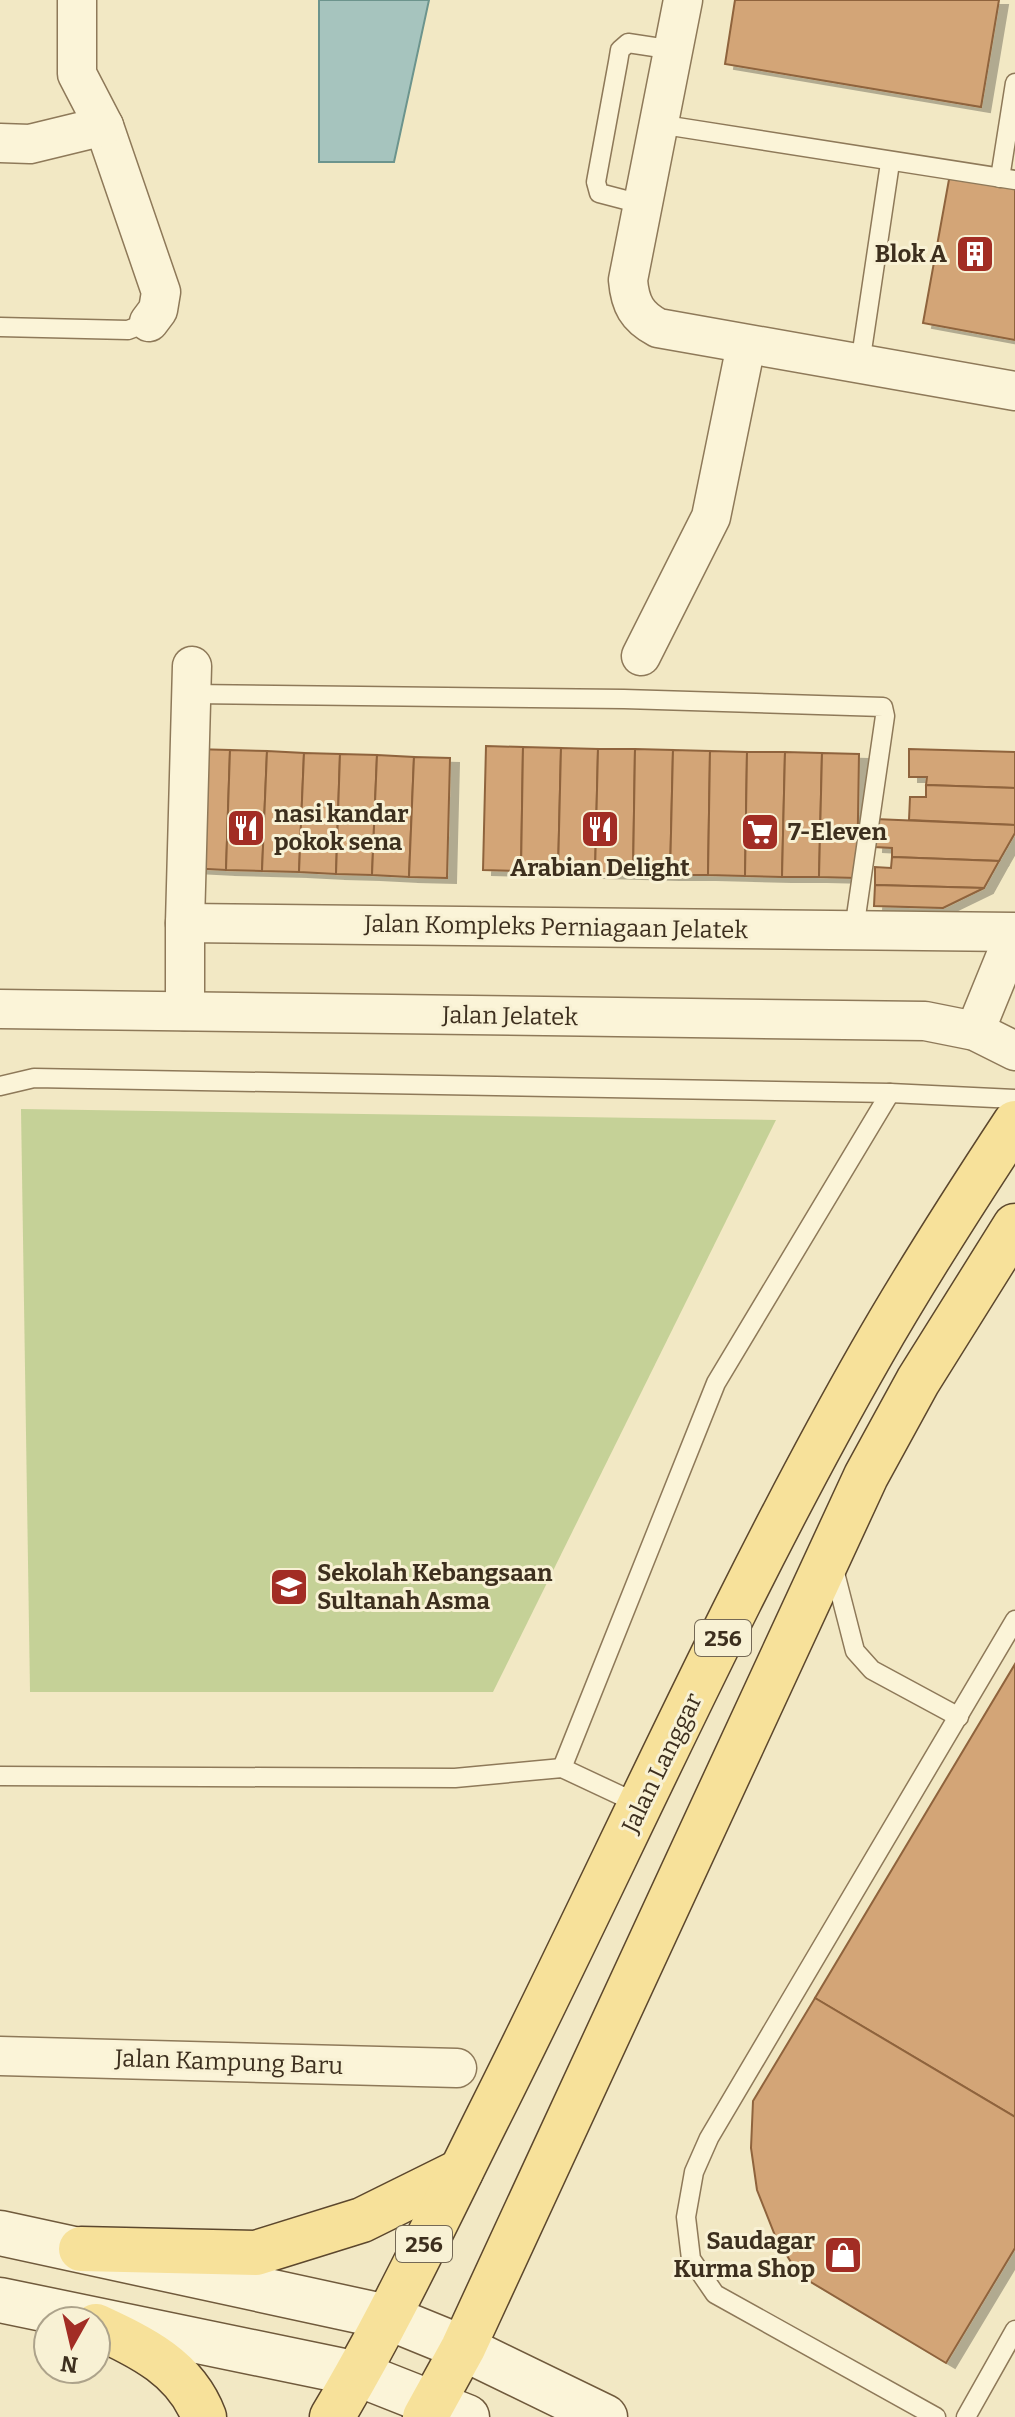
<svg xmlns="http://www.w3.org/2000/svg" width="1015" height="2417" viewBox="0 0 1015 2417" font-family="Bitter,serif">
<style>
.green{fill:#c5d197}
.water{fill:#a6c4be;stroke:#6c948d;stroke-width:2}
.building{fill:#d3a577;stroke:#8f643d;stroke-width:2;filter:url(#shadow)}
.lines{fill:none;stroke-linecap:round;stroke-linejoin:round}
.lane-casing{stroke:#8e7959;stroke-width:21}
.street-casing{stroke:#8e7959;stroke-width:41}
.secondary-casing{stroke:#705a3c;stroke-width:47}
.primary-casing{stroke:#5c472d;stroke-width:47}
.lane{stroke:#fbf4d8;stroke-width:18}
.street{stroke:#fbf4d8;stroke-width:38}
.secondary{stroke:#fbf4d8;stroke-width:44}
.primary{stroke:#f7e19a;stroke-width:44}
.labels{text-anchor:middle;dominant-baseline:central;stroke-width:6;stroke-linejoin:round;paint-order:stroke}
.shield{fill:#f8f1d4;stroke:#756955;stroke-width:2}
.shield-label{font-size:22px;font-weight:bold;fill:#3d2f1e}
.poi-label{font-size:24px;font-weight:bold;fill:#3d2f1e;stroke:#f8f1d4;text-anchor:start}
.street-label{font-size:24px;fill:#3d2f1e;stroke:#f8f1d4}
</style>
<defs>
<filter id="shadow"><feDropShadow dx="9" dy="5" stdDeviation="0" flood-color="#0004"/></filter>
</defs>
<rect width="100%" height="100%" fill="#f2e8c4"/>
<path class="green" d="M21,1109L776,1120L493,1692H30Z"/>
<path class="water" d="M319,0H429L394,162H319Z"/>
<g class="building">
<path d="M735,0H999L981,107L725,64Z"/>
<path d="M950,174L1015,185V340L923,323Z"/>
<path d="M486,746L523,747L521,871L483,870Z"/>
<path d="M523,747L561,748L558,872L521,871Z"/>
<path d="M561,748L598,749L595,873L558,872Z"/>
<path d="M193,749L230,750L226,870L189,868Z"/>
<path d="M598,749H635L633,874L595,873Z"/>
<path d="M635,749L673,750L670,875L633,874Z"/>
<path d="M909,749L1015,752V788L926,785L927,777H909Z"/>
<path d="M230,750L267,751L262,871L226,870Z"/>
<path d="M673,750L710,751L708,875H670Z"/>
<path d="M267,751L304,753L299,872L262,871Z"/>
<path d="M710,751L747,752L745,876L708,875Z"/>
<path d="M747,752H785L782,877L745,876Z"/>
<path d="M785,752L822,753L819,877H782Z"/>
<path d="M304,753L340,754L336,874L299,872Z"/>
<path d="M822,753L859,754L857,878L819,877Z"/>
<path d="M340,754L377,755L372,875L336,874Z"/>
<path d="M377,755L414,757L409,877L372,875Z"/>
<path d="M414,757L450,758L447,878L409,877Z"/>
<path d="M926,785L1015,788V825L909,820L910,797H926Z"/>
<path d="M875,819L1015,825V833L999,861L892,857V848L874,847Z"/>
<path d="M892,857L999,861L984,888L875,885V867L891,868Z"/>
<path d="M875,885L984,888L943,908L874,906Z"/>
<path d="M1015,1664V2117L815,1998Z"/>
<path d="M815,1998L1015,2117V2248L946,2363L799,2275L776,2238L757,2190L751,2148L753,2101Z"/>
</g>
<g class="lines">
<g class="lane-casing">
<g id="lane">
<path d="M658,124L1015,180"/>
<path d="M1000,178L1015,83"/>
<path d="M641,204L599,193L596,182L618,62L620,50L628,43L674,50"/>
<path d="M0,327L128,330L149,322"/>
<path d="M860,364L890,163"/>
<path d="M192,694L624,699L883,707L885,716L854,930"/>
<path d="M0,1086L34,1078L890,1093L1015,1099"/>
<path d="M833,1565L855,1651L872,1670L959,1717"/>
<path d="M562,1768L716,1383L890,1093"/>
<path d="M0,1776L455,1778L562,1768L641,1805"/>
<path d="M936,2417L715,2294L691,2259L686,2217L694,2172L709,2138L1015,1620"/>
<path d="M966,2417L1015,2330"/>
</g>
</g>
<g class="street-casing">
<g id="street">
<path d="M77,0V74L104,126L161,292L158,310L149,322"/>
<path d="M683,0L628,280C630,304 637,317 658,328L1015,391"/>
<path d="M0,143L30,144L104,126"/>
<path d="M641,656L711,517L746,345"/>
<path d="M185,923L192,666"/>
<path d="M0,1009L925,1021L975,1031L1015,1051"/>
<path d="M185,1011V923L1015,932"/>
<path d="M975,1031L1015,933"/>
<path d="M0,2056L457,2068"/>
</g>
</g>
<g class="secondary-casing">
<g id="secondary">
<path d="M0,2233L387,2317L463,2348L605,2417"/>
<path d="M0,2300L358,2374L467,2417"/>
</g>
</g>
<g class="primary-casing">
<g id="primary">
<path d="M81,2249L256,2253L362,2220L461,2171"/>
<path d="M96,2326C141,2347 185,2367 204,2417"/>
<path d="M332,2417C390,2320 438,2217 488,2117C616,1863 730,1601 871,1354C916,1275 965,1199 1015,1123"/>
<path d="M425,2417L463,2348L866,1476L918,1381L1015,1226"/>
</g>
</g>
<use href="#lane" class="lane"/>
<use href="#street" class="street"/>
<use href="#secondary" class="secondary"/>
<use href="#primary" class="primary"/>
</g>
<defs>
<g id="building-square" transform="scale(2)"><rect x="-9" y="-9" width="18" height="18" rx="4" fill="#a22d24" stroke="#f8f1d4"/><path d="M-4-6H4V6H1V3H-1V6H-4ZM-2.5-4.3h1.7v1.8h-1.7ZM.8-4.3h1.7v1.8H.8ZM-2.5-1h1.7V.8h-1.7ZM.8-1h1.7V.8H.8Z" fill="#fff"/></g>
<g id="restaurant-square" transform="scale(2)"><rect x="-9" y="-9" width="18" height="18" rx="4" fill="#a22d24" stroke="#f8f1d4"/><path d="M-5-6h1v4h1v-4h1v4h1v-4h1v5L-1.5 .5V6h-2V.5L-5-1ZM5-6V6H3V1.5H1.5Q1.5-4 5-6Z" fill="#fff"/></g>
<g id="supermarket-square" transform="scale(2)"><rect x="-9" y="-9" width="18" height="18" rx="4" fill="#a22d24" stroke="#f8f1d4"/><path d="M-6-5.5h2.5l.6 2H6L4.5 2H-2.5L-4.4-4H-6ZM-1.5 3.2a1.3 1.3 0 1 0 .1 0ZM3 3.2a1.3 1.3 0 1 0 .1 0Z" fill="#fff"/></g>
<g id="school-square" transform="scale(2)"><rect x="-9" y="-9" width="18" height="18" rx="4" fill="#a22d24" stroke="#f8f1d4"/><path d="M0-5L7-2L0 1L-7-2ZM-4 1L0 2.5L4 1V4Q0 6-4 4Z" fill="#fff"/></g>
<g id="shop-square" transform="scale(2)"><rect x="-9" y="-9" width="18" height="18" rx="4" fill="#a22d24" stroke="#f8f1d4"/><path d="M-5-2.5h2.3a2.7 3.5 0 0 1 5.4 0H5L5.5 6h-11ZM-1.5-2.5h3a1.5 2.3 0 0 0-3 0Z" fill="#fff"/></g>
</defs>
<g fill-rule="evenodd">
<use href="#building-square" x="975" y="254"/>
<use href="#restaurant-square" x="246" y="828"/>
<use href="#restaurant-square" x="600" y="829"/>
<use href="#supermarket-square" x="760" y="832"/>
<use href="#school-square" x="289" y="1587"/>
<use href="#shop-square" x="843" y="2255"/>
</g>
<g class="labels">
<g class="shield">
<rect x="695" y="1620" width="56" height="36" rx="6"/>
<rect x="396" y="2226" width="56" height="36" rx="6"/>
</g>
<g class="shield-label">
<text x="723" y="1638">256</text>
<text x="424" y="2244">256</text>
</g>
<g class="poi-label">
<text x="947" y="254" text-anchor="end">Blok A</text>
<text x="274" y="814">nasi kandar<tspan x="274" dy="28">pokok sena</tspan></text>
<text x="788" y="832">7-Eleven</text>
<text x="600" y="868" text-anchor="middle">Arabian Delight</text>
<text x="317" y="1573">Sekolah Kebangsaan<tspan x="317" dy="28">Sultanah Asma</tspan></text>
<text x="815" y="2241" text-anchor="end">Saudagar<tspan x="815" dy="28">Kurma Shop</tspan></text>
</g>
<g class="street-label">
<text transform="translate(556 927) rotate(1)">Jalan Kompleks Perniagaan Jelatek</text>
<text transform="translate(510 1016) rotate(1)">Jalan Jelatek</text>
<text transform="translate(662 1763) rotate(-64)">Jalan Langgar</text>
<text transform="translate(229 2062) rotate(2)">Jalan Kampung Baru</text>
</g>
</g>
<g transform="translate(72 2345) rotate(188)"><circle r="38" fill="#f8f1d4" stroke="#ada38b" stroke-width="2"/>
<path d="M0-6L14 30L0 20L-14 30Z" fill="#a22d24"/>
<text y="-12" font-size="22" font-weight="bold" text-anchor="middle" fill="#3d2f1e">N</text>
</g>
</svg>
